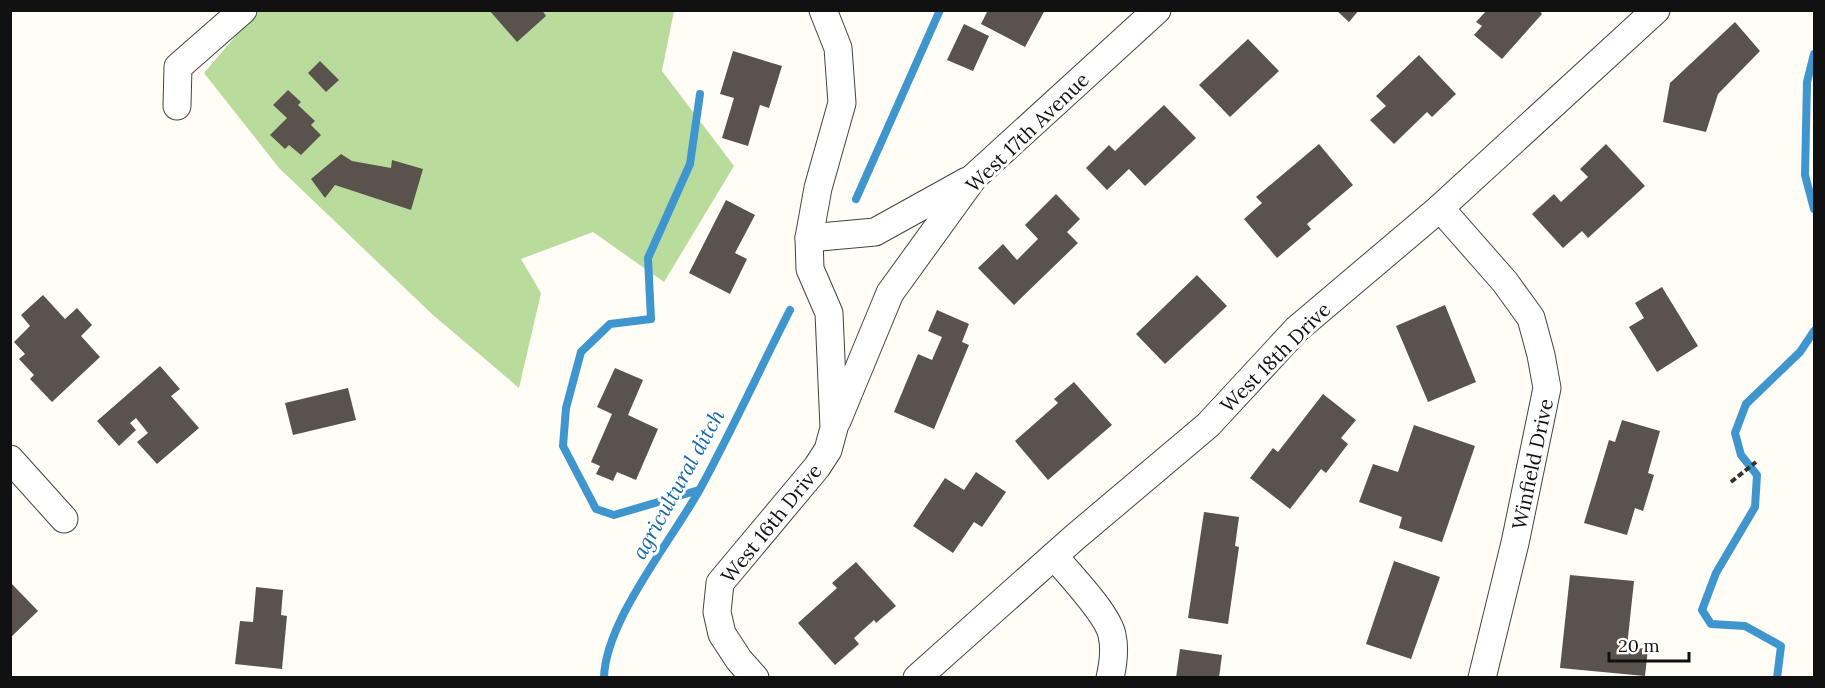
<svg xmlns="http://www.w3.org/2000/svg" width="1825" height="688" viewBox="0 0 1825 688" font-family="Lora,serif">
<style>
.forest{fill:#b9dc9c}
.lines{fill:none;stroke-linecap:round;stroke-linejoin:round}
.stream{stroke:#3f96cf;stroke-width:8}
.building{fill:#5a524d}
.street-casing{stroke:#444;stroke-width:29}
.path{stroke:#333;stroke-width:4;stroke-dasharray:6 3;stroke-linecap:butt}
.street{stroke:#fff;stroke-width:27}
.labels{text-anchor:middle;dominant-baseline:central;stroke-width:6;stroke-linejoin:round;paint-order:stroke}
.street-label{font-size:20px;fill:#111;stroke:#fff}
.water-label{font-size:21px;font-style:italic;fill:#1768a6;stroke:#fff}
</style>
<rect width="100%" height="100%" fill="#fffdf5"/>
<path class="forest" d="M257,11H674L662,71L734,166L664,282L593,232L521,259L541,293L519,388L433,315L279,168L204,73Z"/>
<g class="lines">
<g class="stream">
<path d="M1814,54L1807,82L1805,175L1814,209"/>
<path d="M856,199L940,10"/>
<path d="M699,490L614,515L596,509L563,446L566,408L581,352L610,324L651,319L648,258L690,164L700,94"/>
<path d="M604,678C605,621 672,540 700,489C732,430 760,369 790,310"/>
<path d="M1777,678L1781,646L1745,626L1711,624L1702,610L1716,573L1755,507L1757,475L1741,455L1735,433L1746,404L1800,352L1814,331"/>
</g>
</g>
<g class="building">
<path d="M489,10H542L546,16L517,42Z"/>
<path d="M988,10H1045L1025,47L981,24Z"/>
<path d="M1336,10H1359L1349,22Z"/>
<path d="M1487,10H1539L1542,14L1502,59L1474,35L1482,26L1476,22Z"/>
<path d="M1735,22L1760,51L1718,94L1706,132L1663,122L1670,83Z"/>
<path d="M964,24L989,36L973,71L947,60Z"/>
<path d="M1248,39L1279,71L1230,117L1199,85Z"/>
<path d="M733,51L782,66L769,108L760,105L748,146L722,138L734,98L720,94Z"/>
<path d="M1419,55L1456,94L1432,117L1427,112L1394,144L1370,120L1386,106L1376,96Z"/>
<path d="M320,61L339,80L326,92L308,73Z"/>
<path d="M288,90L301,102L298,105L315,121L311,125L321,135L301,155L289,145L285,149L270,135L287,118L273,105Z"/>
<path d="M1164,105L1196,138L1145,186L1129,169L1107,190L1086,168L1109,145L1115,151Z"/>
<path d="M1319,144L1353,185L1307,224L1311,229L1277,258L1244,219L1262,203L1256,197Z"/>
<path d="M1606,144L1645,186L1588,238L1582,231L1563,248L1532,214L1554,194L1561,202L1588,177L1580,169Z"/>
<path d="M341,154L352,161L391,168L392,160L423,169L411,210L335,185L325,198L311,179Z"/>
<path d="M1056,194L1080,219L1067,232L1078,243L1014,305L978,268L1003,244L1017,260L1038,239L1025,225Z"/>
<path d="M726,200L755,215L735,253L747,259L730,294L689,273Z"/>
<path d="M1197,275L1227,306L1165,364L1136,334Z"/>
<path d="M1662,287L1698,346L1657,372L1629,327L1644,318L1635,303Z"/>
<path d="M43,295L65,319L77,308L92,325L81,336L100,357L52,402L30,379L34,375L19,359L25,354L14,342L30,326L21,315Z"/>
<path d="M1445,305L1476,382L1428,402L1396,326Z"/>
<path d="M937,310L969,324L962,342L969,345L934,429L894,412L918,354L932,360L942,337L928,331Z"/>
<path d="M160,366L180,389L171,396L199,428L157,464L137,442L148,433L136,418L130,423L136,430L119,446L97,421Z"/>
<path d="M615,368L643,380L628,415L658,429L636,480L617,472L613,481L596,474L600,466L591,462L612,414L597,407Z"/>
<path d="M1074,382L1112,425L1048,480L1015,441L1058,403L1054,399Z"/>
<path d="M348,388L356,420L293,435L285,403Z"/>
<path d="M1323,394L1356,420L1341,438L1348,444L1326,473L1321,469L1290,509L1250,478L1273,448L1278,452Z"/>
<path d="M1622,420L1660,431L1648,473L1654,475L1643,511L1635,508L1627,535L1584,523L1609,440L1615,442Z"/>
<path d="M1414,425L1475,446L1442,542L1399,528L1402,517L1359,502L1373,464L1398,472Z"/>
<path d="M976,472L1006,492L982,527L974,522L953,553L913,526L945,478L964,490Z"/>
<path d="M1204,512L1239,517L1235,546L1239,547L1228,624L1188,618Z"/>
<path d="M1394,561L1440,577L1411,659L1366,644Z"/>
<path d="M856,562L896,606L876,623L874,620L854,638L859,644L835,665L798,623L837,588L832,583Z"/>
<path d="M1570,575L1634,581L1627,647L1648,649L1645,676L1560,668Z"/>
<path d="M10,582L38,611L10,638Z"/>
<path d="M256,587L283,590L281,615L287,616L282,669L235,664L240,621L253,622Z"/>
<path d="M1180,649L1222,655L1219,678H1176Z"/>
</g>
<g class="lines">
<g class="street-casing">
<g id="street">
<path d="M177,106L178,67L243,10"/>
<path d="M1440,208L1505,282L1531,318L1541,355L1547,388L1515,543L1482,678"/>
<path d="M809,238L875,232L967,181"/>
<path d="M837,421L890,293L974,177L1157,10"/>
<path d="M10,459L64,519"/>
<path d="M1054,556C1069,574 1108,614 1112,635C1115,648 1113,665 1110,678"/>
<path d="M755,678L739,660L722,634L717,612L720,583L817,467L828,450L834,428L829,313L810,269L809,238L818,188L842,103L838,48L823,10"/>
<path d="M917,678L1074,538L1208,425L1297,329L1440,208L1656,10"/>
</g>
</g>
<path class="path" d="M1731,482L1756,462"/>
<use href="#street" class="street"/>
</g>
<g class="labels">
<g class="street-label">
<text transform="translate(1027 132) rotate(-44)">West 17th Avenue</text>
<text transform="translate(1275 357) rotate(-45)">West 18th Drive</text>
<text transform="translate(1532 464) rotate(-78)">Winfield Drive</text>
<text transform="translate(771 523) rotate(-51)">West 16th Drive</text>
</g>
<g class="water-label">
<text transform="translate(678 484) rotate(-61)">agricultural ditch</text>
</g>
</g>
<rect width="1825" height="688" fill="none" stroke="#111111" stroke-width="24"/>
<path d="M1609 652v9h80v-9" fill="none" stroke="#111111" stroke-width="3"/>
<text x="1618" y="652" font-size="18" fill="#111111" stroke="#ffffff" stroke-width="4.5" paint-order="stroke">20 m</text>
</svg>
